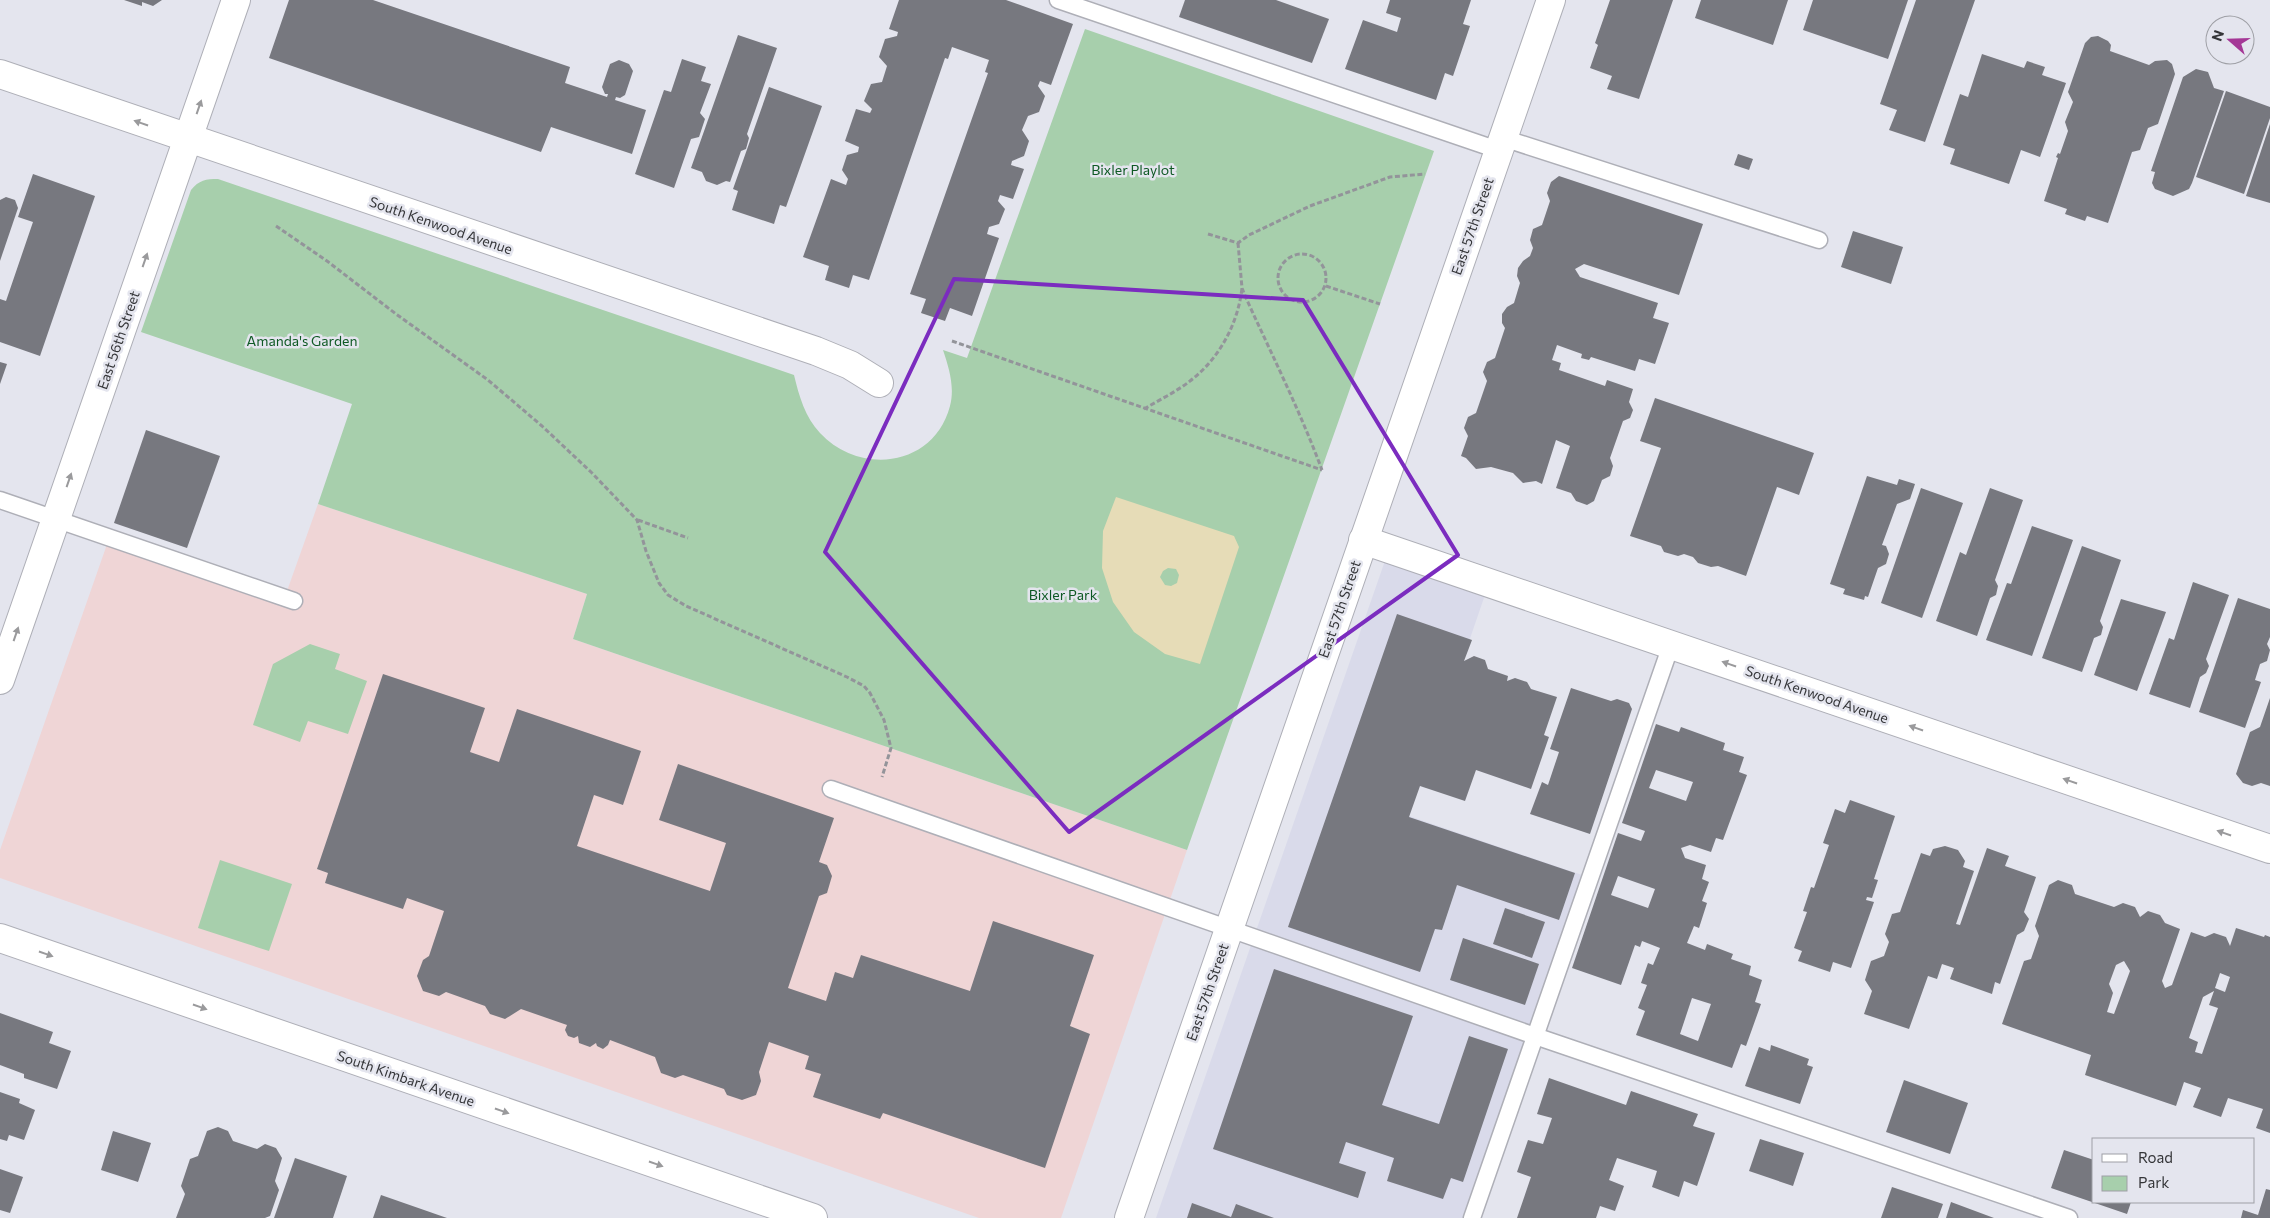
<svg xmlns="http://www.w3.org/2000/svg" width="2270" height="1218" viewBox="0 0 2270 1218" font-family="Commissioner,sans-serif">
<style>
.built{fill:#d9daea}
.education{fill:#efd5d6}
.green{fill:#a7cfac}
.sand{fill:#e6dcb7;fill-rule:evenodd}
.building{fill:#77787f;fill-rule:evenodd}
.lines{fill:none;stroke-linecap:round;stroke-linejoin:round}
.service-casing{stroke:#aeafb7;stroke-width:19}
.minor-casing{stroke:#aeafb7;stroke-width:30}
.tertiary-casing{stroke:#aeafb7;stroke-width:30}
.path{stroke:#93949a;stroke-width:3;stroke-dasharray:5 2.5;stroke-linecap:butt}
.service{stroke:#fff;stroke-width:16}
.minor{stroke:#fff;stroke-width:28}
.tertiary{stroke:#fff;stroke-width:28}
.oneway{fill:#9a9a9c}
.marked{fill:none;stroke:#7b2cbf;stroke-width:4;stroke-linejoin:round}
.labels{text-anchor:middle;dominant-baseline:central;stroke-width:5;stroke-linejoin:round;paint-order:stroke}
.park-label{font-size:14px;fill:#0e5924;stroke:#e4e5ee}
.street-label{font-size:14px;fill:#343538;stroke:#e4e5ee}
</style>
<rect width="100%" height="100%" fill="#e4e5ee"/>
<path class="built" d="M1387,555L1487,589L1409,816L1585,876L1464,1218H1156Z"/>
<path class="education" d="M318,504L587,594L573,639L1187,850L1061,1218H979L0,878V850L112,530L287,591Z"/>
<g class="green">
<path d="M1085,29L1434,151L1187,850L573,639L587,594L318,504L352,404L141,332L191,190C199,180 206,179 218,179L794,375C799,396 805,417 820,433C860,476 934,467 950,406C955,387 949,368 943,350L967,358Z"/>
<path d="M310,644L340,654L335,669L367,681L348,734L308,721L300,742L253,725L273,664Z"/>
<path d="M220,860L292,884L269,951L198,928Z"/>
</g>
<path class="sand" d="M1116,497L1234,536L1239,547L1200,664L1165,654L1134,632L1113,602L1102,568L1103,531ZM1168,568L1176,569L1179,575L1177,583L1171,586L1165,585L1160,577L1163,571Z"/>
<g class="building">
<path d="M124,0H162L153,6L142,2V6Z"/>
<path d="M289,0H373L570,67L565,83L607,97L608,94H605L602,87L610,64L619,60L629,64L633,71L625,95L620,98L616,97L615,100L646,110L632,154L551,127L541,152L269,58Z"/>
<path d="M899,0H1006L1073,24L1051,85L1040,81L1038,86L1045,96L1039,112L1028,116L1022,130L1029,141L1024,156L1012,161L1011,165L1024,169L1013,199L1000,195L998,201L1005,209L999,224L989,227L987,234L999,238L972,316L950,308L945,321L921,313L926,299L910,294L988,73L985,72L989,60L952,47L948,59L945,58L869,280L853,275L849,288L825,280L829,266L803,257L831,179L846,185L848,179L842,170L847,155L858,152L859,147L845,141L856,109L870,113L872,109L864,101L871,84L882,82L887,66L879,57L885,39L897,36L898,32L889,29Z"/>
<path d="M1185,0H1276L1329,19L1312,63L1179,17Z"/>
<path d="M1390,0H1471L1463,24L1470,26L1453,76L1445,73L1436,100L1345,69L1363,20L1397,32L1401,18L1386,13Z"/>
<path d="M1610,0H1673L1639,99L1607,89L1612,76L1590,68L1598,45L1595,43Z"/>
<path d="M1701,0H1788L1773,45L1695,18Z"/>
<path d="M1813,0H1908L1888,59L1803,30Z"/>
<path d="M1916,0H1975L1925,142L1889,130L1897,110L1880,104Z"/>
<path d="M738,35L777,48L747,134L749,138L746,149L741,151L730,182L726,181L717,185L706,181L702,172L691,168Z"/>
<path d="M2098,36L2108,41L2111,45L2110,51L2149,65L2155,61L2167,60L2172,64L2175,74L2158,124L2148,128L2140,150L2132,152L2108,223L2087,216L2085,221L2065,214L2067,209L2044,201L2058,158L2056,157L2058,153L2060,154L2068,131L2065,122L2073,102L2068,92L2085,43L2091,37Z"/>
<path d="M1982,54L2024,68L2027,61L2045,67L2042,75L2066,83L2040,157L2021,150L2009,184L1950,164L1955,149L1943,145L1960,94L1968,97Z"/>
<path d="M682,59L706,67L701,81L711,84L700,113L705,119L699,137L691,139L674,188L635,174L664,90L671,92Z"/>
<path d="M2196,69L2208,72L2214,88L2224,91L2192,183L2189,189L2173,196L2155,189L2152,183L2155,172L2151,171L2183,77Z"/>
<path d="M769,87L822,106L786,207L780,205L774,224L732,210L738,191L733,189Z"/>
<path d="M2226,91L2270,107V118L2244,194L2196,177Z"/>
<path d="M2270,124V203L2246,196Z"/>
<path d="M1738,154L1753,159L1749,170L1734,165Z"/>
<path d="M33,174L95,196L40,356L0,342V299L6,301L33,222L18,217Z"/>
<path d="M1559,176L1703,224L1679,295L1584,264L1575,269L1580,277L1658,303L1653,318L1669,323L1655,364L1639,359L1635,371L1591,357L1589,360L1581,358L1582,354L1557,345L1552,360L1561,363L1559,370L1605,386L1607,380L1633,389L1629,402L1633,410L1630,418L1623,421L1610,458L1613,466L1610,476L1602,480L1594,501L1587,505L1576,501L1571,493L1556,488L1570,446L1556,440L1542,484L1536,481L1523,483L1513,473L1491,467L1476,469L1466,458L1461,456L1468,436L1464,428L1468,417L1476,413L1487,381L1483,372L1487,362L1495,358L1505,328L1502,323V314L1507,307L1514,303L1520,283L1517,276L1518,268L1523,261L1530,256L1533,248L1530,240L1533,229L1542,225L1550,201L1547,193L1551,182Z"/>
<path d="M6,197L15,200L18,208L0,261V200Z"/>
<path d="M1853,231L1903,247L1891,284L1841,267Z"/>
<path d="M0,362L7,364L0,384Z"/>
<path d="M1655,398L1814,453L1799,495L1777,487L1746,576L1718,566L1711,567L1698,563L1693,557L1684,554L1678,556L1664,552L1661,546L1630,536L1661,448L1640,441Z"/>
<path d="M146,430L220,456L187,548L114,523Z"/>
<path d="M1867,476L1897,485L1899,479L1915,484L1910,499L1897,504L1882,545L1886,546L1889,554L1886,564L1878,568L1868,597L1865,596L1864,600L1843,594L1845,589L1830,584Z"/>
<path d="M1921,488L1963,503L1922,618L1881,603Z"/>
<path d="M1990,488L2023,500L1995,580L1998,586L1996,595L1990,598L1977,636L1936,621L1960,552L1966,555Z"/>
<path d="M2032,526L2073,540L2032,656L1986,640L2007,583L2011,584Z"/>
<path d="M2082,546L2121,560L2100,621L2103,627L2101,635L2094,638L2082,672L2042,658Z"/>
<path d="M2193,582L2229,595L2206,659L2209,666L2206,673L2200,677L2190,708L2149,694L2169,638L2174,640Z"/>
<path d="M2238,598L2270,609V637L2267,644L2270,650L2267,661L2260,664L2255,680L2261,682L2245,728L2199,712Z"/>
<path d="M2121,599L2166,612L2137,691L2094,675Z"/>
<path d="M1397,614L1472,640L1464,661L1474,656L1485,660L1488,669L1508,676L1507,681L1515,678L1527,682L1531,689L1557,697L1544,735L1549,737L1531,789L1476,770L1465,801L1420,786L1409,817L1575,873L1559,920L1457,885L1442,930L1435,929L1420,972L1288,927Z"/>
<path d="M383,674L485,708L470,752L499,762L517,709L641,751L623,805L594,795L577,846L710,891L726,843L659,820L678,764L834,818L819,862L827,865L832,876L827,893L819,896L788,988L826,1001L835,972L853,978L861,955L970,991L993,921L1094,955L1070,1026L1090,1034L1045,1168L883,1113L880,1119L813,1097L821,1074L805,1069L809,1056L769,1042L759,1072L761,1081L756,1095L742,1100L727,1095L724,1089L683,1075L675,1078L661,1073L655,1057L610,1040L608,1045L603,1049L597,1046L596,1043L590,1047L579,1043L578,1036L574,1038L568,1036L565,1030L567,1025L521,1009L505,1019L490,1014L485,1006L446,992L439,996L423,991L417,976L423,960L429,956L444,911L407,898L403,909L325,883L328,873L317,869Z"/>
<path d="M1571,688L1611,701L1617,699L1629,703L1632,709L1590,834L1530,814L1542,782L1548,785L1559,752L1550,749Z"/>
<path d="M2270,698V786L2261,783L2252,786L2243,783L2236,774L2250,732L2260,727Z"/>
<path d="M1656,724L1679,732L1681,727L1725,743L1723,750L1744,757L1739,772L1747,775L1723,840L1716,838L1711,852L1690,845L1681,848L1685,858L1706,865L1702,879L1709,882L1702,901L1707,903L1699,928L1694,926L1687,943L1705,950L1707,944L1733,954L1731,959L1751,966L1749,975L1762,980L1755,1002L1761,1004L1746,1046L1741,1044L1732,1068L1636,1035L1645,1011L1638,1008L1647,985L1641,983L1648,963L1653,965L1660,948L1642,941L1640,947L1635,945L1621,985L1572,968L1618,833L1641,841L1645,831L1622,823ZM1656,770L1693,782L1686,801L1649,788ZM1618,876L1655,889L1648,908L1611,895ZM1692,998L1711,1004L1698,1041L1680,1034Z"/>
<path d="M1850,800L1895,816L1874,879L1878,880L1872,898L1867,897L1866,900L1874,902L1851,968L1833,962L1830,972L1798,961L1802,951L1794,948L1807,912L1803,911L1811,887L1814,888L1829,845L1823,843L1835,809L1845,813Z"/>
<path d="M1945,846L1958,850L1965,861L1963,867L1974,871L1956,924L1960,925L1987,848L2009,856L2005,866L2036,877L2024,912L2029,919L2024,931L2017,935L2000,984L1995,982L1992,994L1950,979L1954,968L1942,964L1937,979L1928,976L1909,1029L1864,1014L1872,991L1865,980L1871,961L1884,956L1889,942L1885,934L1892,914L1900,912L1921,853L1930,856L1933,849Z"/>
<path d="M2058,880L2072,885L2075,894L2114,907L2123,903L2135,907L2140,917L2148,911L2160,915L2165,923L2180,929L2162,981L2165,988L2172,985L2191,932L2205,937L2214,933L2226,937L2230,946L2236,928L2264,937L2265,935L2270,937V1133L2256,1128L2263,1109L2228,1098L2221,1117L2193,1107L2201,1088L2184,1082L2176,1106L2085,1075L2091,1055L2002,1024L2024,961L2031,959L2039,936L2035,926L2049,885ZM2124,961L2130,971L2114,1014L2107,1012L2113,993L2109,984L2116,965ZM2220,973L2230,977L2225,992L2215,988ZM2214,991L2209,1005L2218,1008L2202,1054L2195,1052L2198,1042L2189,1038L2203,997Z"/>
<path d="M1505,908L1545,922L1532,958L1493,944Z"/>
<path d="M1463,938L1539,964L1525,1005L1450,980Z"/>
<path d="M1274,969L1413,1016L1382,1105L1439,1124L1469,1036L1508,1049L1463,1182L1451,1178L1443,1199L1387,1181L1394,1158L1346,1142L1339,1163L1366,1172L1358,1198L1213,1149Z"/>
<path d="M0,1013L53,1032L49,1043L71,1051L57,1089L24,1078V1074L0,1065Z"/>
<path d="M1771,1045L1809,1059L1807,1065L1813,1067L1800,1104L1745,1086L1759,1047L1770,1051Z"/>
<path d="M1549,1078L1626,1105L1631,1091L1698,1114L1693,1126L1715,1133L1697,1186L1684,1181L1679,1197L1652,1187L1657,1171L1617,1158L1609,1180L1624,1186L1615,1211L1600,1206L1596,1218H1517L1531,1177L1517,1172L1528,1140L1543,1144L1552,1118L1537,1114Z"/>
<path d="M1904,1080L1968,1103L1950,1154L1886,1132Z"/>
<path d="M0,1092L20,1099L19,1103L35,1110L24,1140L9,1135L7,1141L0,1139Z"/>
<path d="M218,1127L228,1131L233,1141L257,1149L265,1144L276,1148L282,1158L275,1181L279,1190L270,1216L265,1218H176L185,1194L181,1186L190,1159L198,1156L207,1131Z"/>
<path d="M113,1131L151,1143L138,1182L101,1170Z"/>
<path d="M1760,1139L1804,1153L1793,1186L1749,1171Z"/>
<path d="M2064,1150L2094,1160V1202H2131L2127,1214L2051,1188Z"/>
<path d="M295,1158L347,1176L333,1218H274Z"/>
<path d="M0,1169L23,1177L10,1213L0,1210Z"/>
<path d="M1892,1187L1943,1204L1938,1218H1881Z"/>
<path d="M2266,1189L2270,1190V1218H2241L2243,1210L2258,1215Z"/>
<path d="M381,1195L447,1218H373Z"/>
<path d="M1951,1202L1994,1218H1946Z"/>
<path d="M1192,1203L1231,1217L1236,1204L1274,1218H1187Z"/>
</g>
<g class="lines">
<g class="service-casing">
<g id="service">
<path d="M1058,0L1498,150"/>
<path d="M1503,138L1819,240"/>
<path d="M0,500L294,601"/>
<path d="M831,789L1535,1036L2069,1218"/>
<path d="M1472,1218L1671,645"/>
</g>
</g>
<g class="minor-casing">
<g id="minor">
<path d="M0,74L816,351L850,365L879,383"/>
<path d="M1363,540L2270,849"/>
<path d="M0,680L236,0"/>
<path d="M0,938L813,1218"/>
</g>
</g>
<g class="tertiary-casing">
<path id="tertiary" d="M1129,1218L1551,0"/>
</g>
<g class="path">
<path d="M276,226L327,261L396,314L488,380L542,426L592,473L637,520L646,551L659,583L668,595L686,606L847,677L864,686L870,693L884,720L891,748L882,777"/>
<path d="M1208,234L1238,243L1249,235L1310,206L1390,177L1425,174"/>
<path d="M1238,243L1242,288L1246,298C1272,355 1300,411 1322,470"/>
<circle cx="1302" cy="278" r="24"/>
<path d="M1326,286L1380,304"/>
<path d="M952,341L1322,470"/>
<path d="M1144,409C1159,400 1176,392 1190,381C1219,359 1238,324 1242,288"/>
<path d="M638,520L688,538"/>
</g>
<use href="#service" class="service"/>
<use href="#minor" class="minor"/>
<use href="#tertiary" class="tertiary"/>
</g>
<defs><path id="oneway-solid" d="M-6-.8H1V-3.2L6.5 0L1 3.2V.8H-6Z" transform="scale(1.25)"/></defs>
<g class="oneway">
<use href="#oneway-solid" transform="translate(199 107) rotate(-71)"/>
<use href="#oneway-solid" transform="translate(141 123) rotate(-161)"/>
<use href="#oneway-solid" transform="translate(145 260) rotate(-71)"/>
<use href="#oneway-solid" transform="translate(69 480) rotate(-71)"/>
<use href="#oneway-solid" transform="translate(16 634) rotate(-71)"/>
<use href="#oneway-solid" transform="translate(1729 664) rotate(-161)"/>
<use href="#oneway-solid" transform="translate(1916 728) rotate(-161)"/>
<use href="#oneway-solid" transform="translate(2070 781) rotate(-161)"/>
<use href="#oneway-solid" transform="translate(2224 833) rotate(-161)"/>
<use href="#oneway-solid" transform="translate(46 954) rotate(19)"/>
<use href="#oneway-solid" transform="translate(200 1007) rotate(19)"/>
<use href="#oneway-solid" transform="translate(502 1111) rotate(19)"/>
<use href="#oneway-solid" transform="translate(656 1164) rotate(19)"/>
</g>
<path class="marked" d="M954,279L1303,300L1458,555L1069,832L825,552Z"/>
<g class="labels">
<g class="park-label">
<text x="1133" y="169">Bixler Playlot</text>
<text x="302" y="340">Amanda's Garden</text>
<text x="1063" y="594">Bixler Park</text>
</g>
<g class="street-label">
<text transform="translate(441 225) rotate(19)">South Kenwood Avenue</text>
<text transform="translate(1472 226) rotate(-71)">East 57th Street</text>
<text transform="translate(118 340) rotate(-71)">East 56th Street</text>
<text transform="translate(1339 609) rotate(-71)">East 57th Street</text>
<text transform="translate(1817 694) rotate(19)">South Kenwood Avenue</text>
<text transform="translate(1207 992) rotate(-71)">East 57th Street</text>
<text transform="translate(406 1078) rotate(19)">South Kimbark Avenue</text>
</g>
</g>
<rect x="2092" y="1138" width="162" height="65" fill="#e4e5ee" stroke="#9e9fa5"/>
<rect x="2102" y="1154" width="25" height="8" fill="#ffffff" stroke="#9e9fa5"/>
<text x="2138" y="1163" font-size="15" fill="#343538">Road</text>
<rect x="2102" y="1176" width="25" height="15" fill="#a7cfac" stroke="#9e9fa5"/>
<text x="2138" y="1188" font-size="15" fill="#343538">Park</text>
<g transform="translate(2230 40) rotate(290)"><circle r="24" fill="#e4e5ee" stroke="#9e9fa5"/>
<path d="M0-4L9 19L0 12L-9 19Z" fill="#a43796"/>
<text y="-8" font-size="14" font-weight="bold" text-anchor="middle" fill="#343538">N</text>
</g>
</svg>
